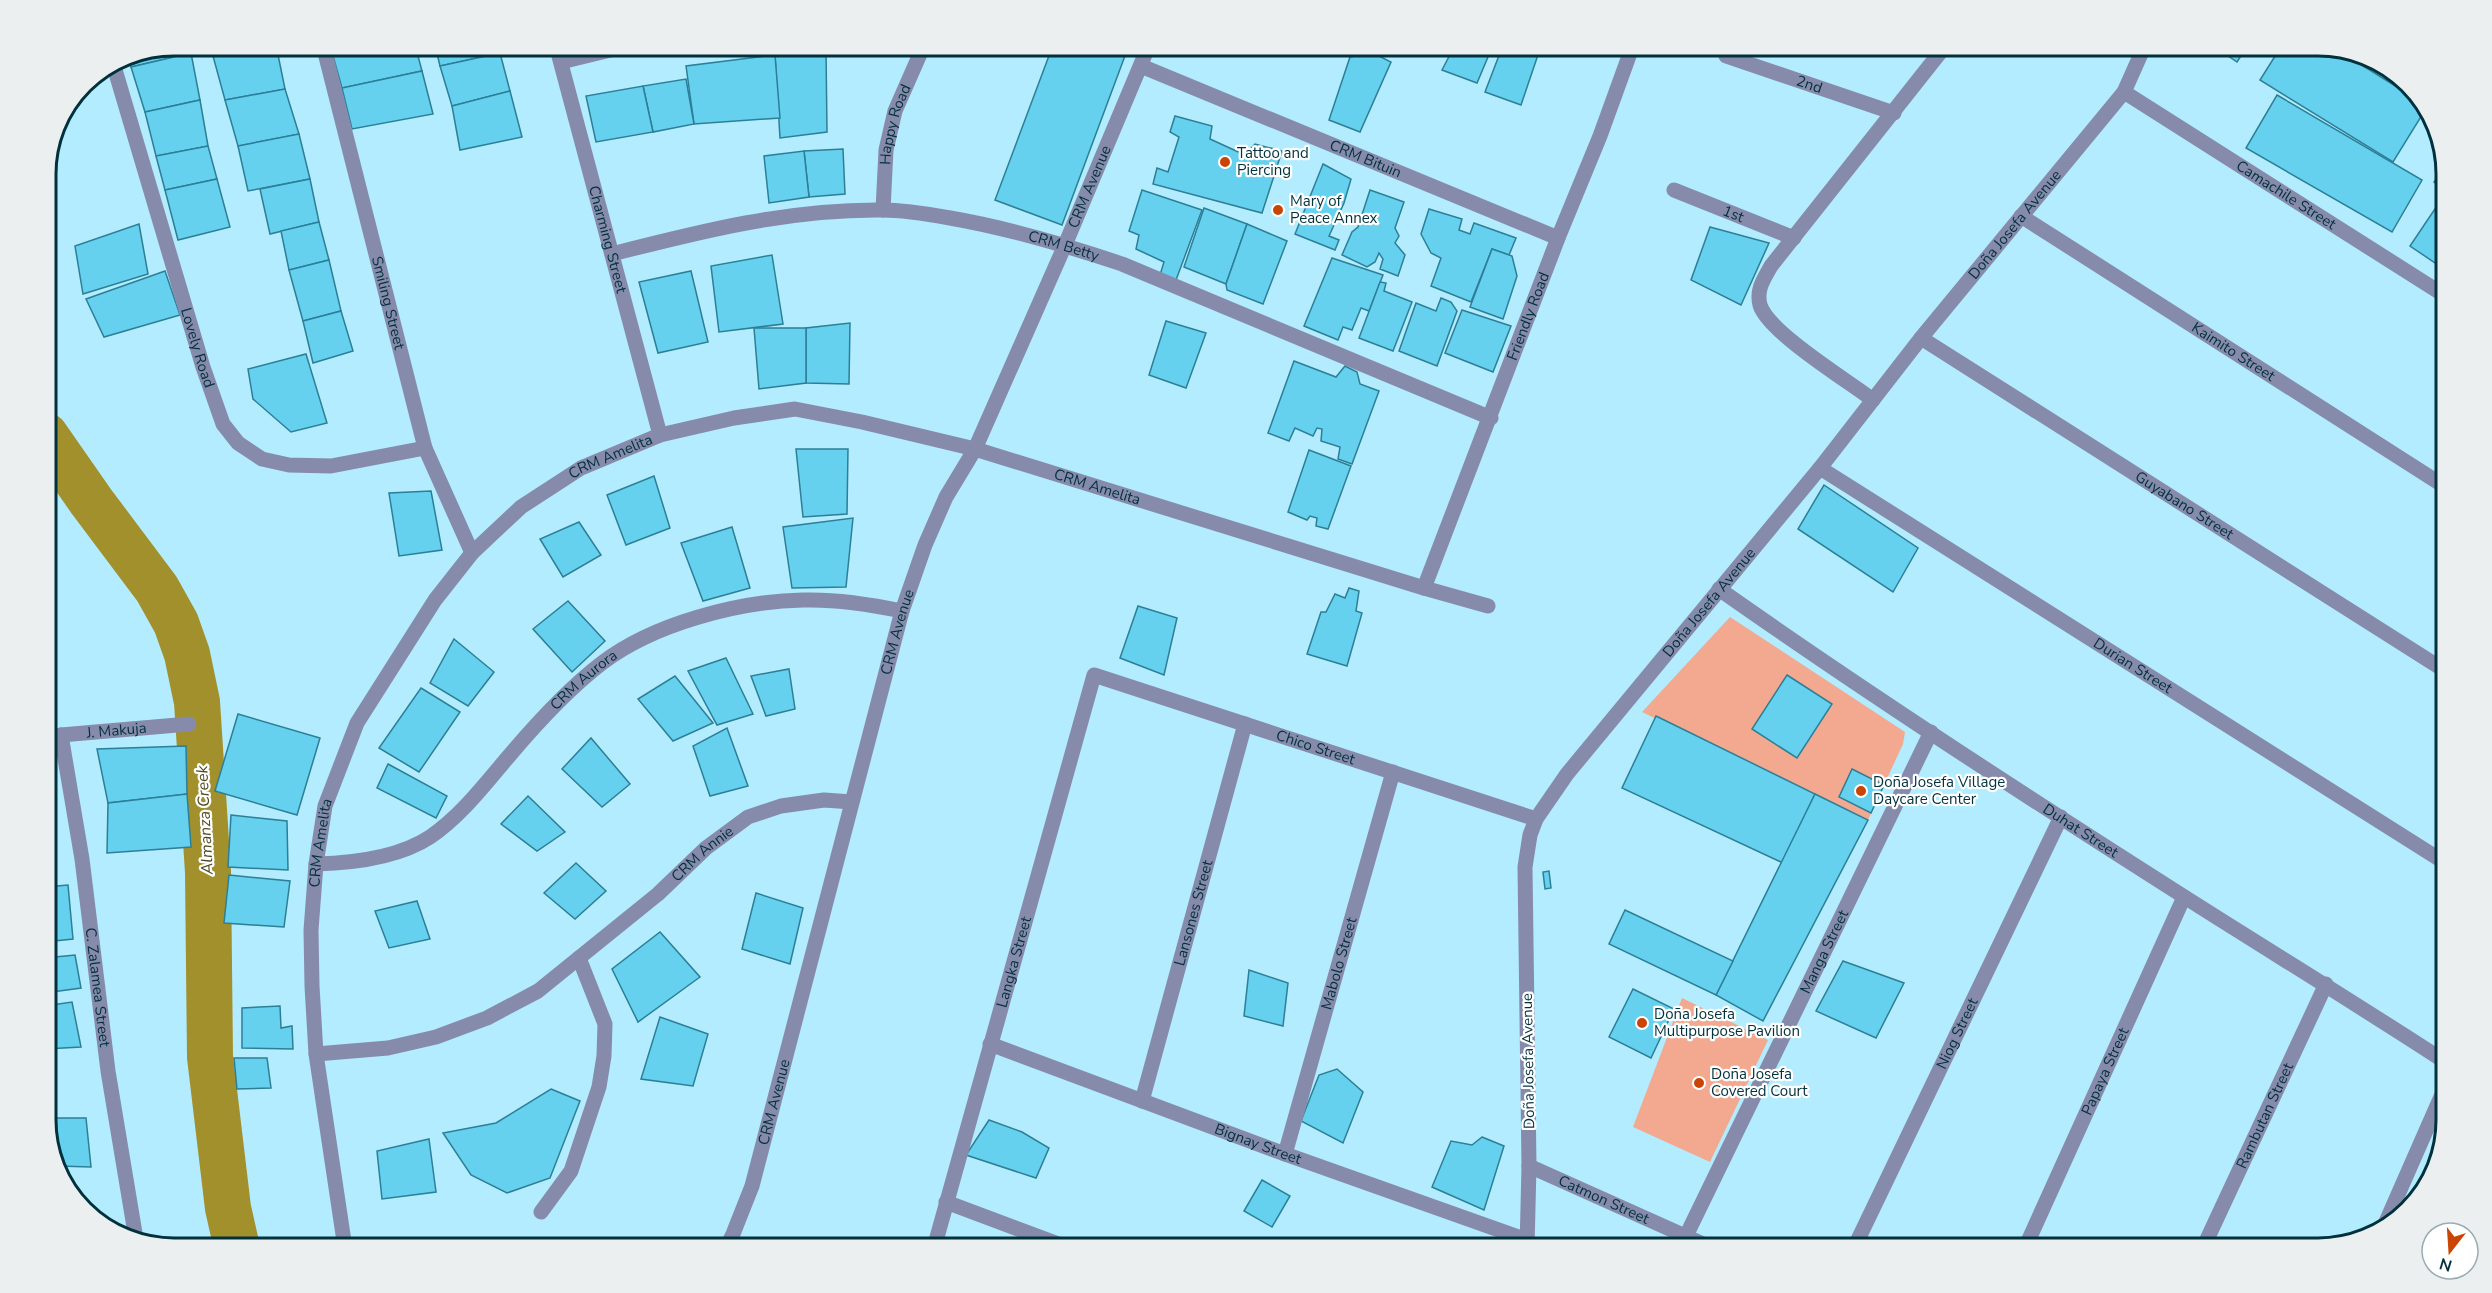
<svg xmlns="http://www.w3.org/2000/svg" width="2492" height="1293" viewBox="0 0 2492 1293" font-family="'Nunito Sans',sans-serif">
<style>
.green{fill:#f2a990}
.lines{fill:none;stroke-linecap:round;stroke-linejoin:round}
.river{stroke:#a1902b;stroke-width:46}
.building{fill:#66d0ef;stroke:#2c7f96;stroke-width:1.5}
.minor{stroke:#878bab;stroke-width:15}
.poi-dot{fill:#ca4403;stroke:#fff;stroke-width:2}
.labels{text-anchor:middle;dominant-baseline:central;stroke-width:4.5;stroke-linejoin:round;paint-order:stroke}
.street-label{font-size:15px;fill:#00313d;stroke:#fff}
.poi-label{font-size:15px;fill:#00313d;stroke:#fff;text-anchor:start}
.water-label{font-size:16px;font-style:italic;fill:#504921;stroke:#fff}
.rim{fill:none;stroke:#00313d;stroke-width:3}
</style>
<rect width="100%" height="100%" fill="#b2ecfe"/>
<g class="green">
<path d="M1730,617L1905,732L1903,744L1868,820L1642,712Z"/>
<path d="M1682,998L1768,1040L1710,1162L1633,1127Z"/>
</g>
<g class="lines">
<path class="river" d="M45,435L91,501L157,589L176,623L187,654L197,702L208,872L210,1057L228,1208L237,1248"/>
</g>
<g class="building">
<path d="M174,45H189L191,53L131,67L128,54Z"/>
<path d="M211,45H274L213,56Z"/>
<path d="M276,45L285,89L225,100L213,56Z"/>
<path d="M330,45H415L422,71L342,88Z"/>
<path d="M435,45H498L500,53L440,66Z"/>
<path d="M1053,45H1129L1062,225L995,200Z"/>
<path d="M1358,45H1394L1390,55Z"/>
<path d="M1455,45H1493L1477,83L1442,70Z"/>
<path d="M1503,45L1541,46L1521,105L1485,92Z"/>
<path d="M1717,45H1730L1726,56Z"/>
<path d="M2212,45H2248L2237,62Z"/>
<path d="M2282,45H2318L2336,49L2426,105L2427,107L2393,162L2260,80Z"/>
<path d="M826,49L827,132L780,138L775,55Z"/>
<path d="M191,53L200,100L145,112L131,67Z"/>
<path d="M500,53L510,91L452,106L440,66Z"/>
<path d="M1373,53L1391,62L1360,132L1329,120L1350,57Z"/>
<path d="M775,55L780,118L694,124L686,66Z"/>
<path d="M422,71L433,114L352,129L342,88Z"/>
<path d="M686,79L694,124L653,132L643,86Z"/>
<path d="M643,86L653,132L596,142L586,96Z"/>
<path d="M285,89L299,134L238,146L225,100Z"/>
<path d="M510,91L522,137L460,150L452,106Z"/>
<path d="M2277,95L2422,180L2392,232L2246,148Z"/>
<path d="M200,100L208,146L156,156L145,112Z"/>
<path d="M1175,116L1212,126L1210,139L1245,155L1255,144L1282,151L1262,213L1153,184L1157,168L1168,172L1179,137L1170,132Z"/>
<path d="M299,134L310,179L248,191L238,146Z"/>
<path d="M208,146L217,179L165,190L156,156Z"/>
<path d="M843,149L845,194L809,197L804,151Z"/>
<path d="M804,151L809,197L769,203L764,156Z"/>
<path d="M1323,164L1351,179L1344,203L1329,236L1339,240L1335,250L1295,234Z"/>
<path d="M2446,164L2447,166V191L2434,182Z"/>
<path d="M217,179L230,227L178,240L165,190Z"/>
<path d="M310,179L319,222L270,234L260,189Z"/>
<path d="M1142,190L1202,210L1176,280L1160,275L1164,262L1136,249L1139,235L1129,231Z"/>
<path d="M1370,190L1404,202L1395,228L1399,236L1395,243L1405,255L1398,276L1380,269L1383,259L1379,253L1375,262L1367,267L1342,255L1352,232L1358,227Z"/>
<path d="M2443,197L2447,199V271L2410,246Z"/>
<path d="M1204,208L1247,224L1226,284L1184,267Z"/>
<path d="M1429,209L1462,219L1459,230L1470,234L1474,223L1516,238L1509,255L1492,249L1471,302L1431,286L1441,258L1431,253L1421,234Z"/>
<path d="M319,222L329,260L289,270L281,231Z"/>
<path d="M139,224L148,274L83,294L75,246Z"/>
<path d="M1247,224L1287,241L1263,304L1227,290L1226,284Z"/>
<path d="M1710,227L1769,243L1741,305L1691,280Z"/>
<path d="M1492,249L1512,256L1517,276L1503,319L1470,307Z"/>
<path d="M772,255L783,324L719,332L711,266Z"/>
<path d="M1332,258L1383,275L1369,311L1361,308L1352,330L1343,327L1338,340L1304,326Z"/>
<path d="M329,260L341,311L303,321L289,270Z"/>
<path d="M165,271L180,315L104,337L86,299Z"/>
<path d="M691,271L708,342L658,353L639,282Z"/>
<path d="M1380,282L1386,283L1384,291L1412,302L1393,351L1359,338Z"/>
<path d="M1441,298L1451,302L1457,311L1437,366L1399,351L1416,303L1436,311Z"/>
<path d="M1462,310L1511,326L1493,372L1445,353Z"/>
<path d="M341,311L353,351L313,363L303,321Z"/>
<path d="M1166,321L1206,333L1186,388L1149,375Z"/>
<path d="M850,323L849,384L806,383V328Z"/>
<path d="M754,328H806V383L759,389Z"/>
<path d="M306,354L327,423L291,432L253,399L248,369Z"/>
<path d="M1294,361L1336,377L1345,366L1357,372L1360,384L1379,391L1352,464L1338,459L1340,447L1321,441L1322,429L1317,428L1313,436L1295,428L1289,441L1268,433Z"/>
<path d="M796,449H848L847,514L803,517Z"/>
<path d="M1309,450L1351,466L1328,529L1316,526L1317,518L1310,516L1307,520L1288,512Z"/>
<path d="M654,476L670,528L626,545L607,495Z"/>
<path d="M1824,485L1918,548L1893,592L1798,529Z"/>
<path d="M431,491L442,550L399,556L389,493Z"/>
<path d="M853,518L846,587L792,588L783,527Z"/>
<path d="M579,522L601,555L563,577L540,539Z"/>
<path d="M732,527L750,588L703,601L681,543Z"/>
<path d="M1349,588L1359,591L1356,611L1362,613L1347,666L1307,654L1321,612H1326L1335,594L1345,598Z"/>
<path d="M568,601L605,641L572,672L533,629Z"/>
<path d="M1138,606L1177,618L1164,675L1120,658Z"/>
<path d="M454,639L494,672L468,706L430,683Z"/>
<path d="M726,658L753,714L717,725L688,671Z"/>
<path d="M789,669L795,709L766,716L751,676Z"/>
<path d="M1787,675L1832,704L1797,758L1752,729Z"/>
<path d="M675,676L713,723L673,741L638,699Z"/>
<path d="M421,688L460,712L419,772L379,748Z"/>
<path d="M238,714L320,738L297,815L215,791Z"/>
<path d="M1656,716L1815,794L1783,863L1622,788Z"/>
<path d="M727,728L748,786L710,796L693,746Z"/>
<path d="M591,738L630,784L602,807L562,769Z"/>
<path d="M186,746L187,794L108,803L97,749Z"/>
<path d="M388,764L447,796L436,818L377,788Z"/>
<path d="M1852,769L1884,785L1871,813L1839,797Z"/>
<path d="M187,794L191,847L107,853L108,803Z"/>
<path d="M1815,794L1868,820L1763,1021L1716,995Z"/>
<path d="M528,796L565,832L537,851L501,824Z"/>
<path d="M231,815L287,821L288,870L228,867Z"/>
<path d="M576,863L606,891L575,919L544,893Z"/>
<path d="M1549,871L1551,888L1545,889L1543,872Z"/>
<path d="M229,875L290,881L284,927L224,923Z"/>
<path d="M68,885L73,939L45,942V887Z"/>
<path d="M756,893L803,908L790,964L742,949Z"/>
<path d="M417,901L430,939L389,948L375,911Z"/>
<path d="M1625,910L1733,961L1716,995L1609,944Z"/>
<path d="M660,932L700,977L638,1022L612,969Z"/>
<path d="M75,955L81,988L45,993V958Z"/>
<path d="M1843,961L1904,983L1876,1038L1816,1011Z"/>
<path d="M1249,970L1288,983L1283,1026L1244,1016Z"/>
<path d="M1633,989L1674,1009L1651,1058L1609,1037Z"/>
<path d="M72,1002L81,1047L45,1049V1006Z"/>
<path d="M280,1006L281,1028L292,1026L293,1049L242,1048V1008Z"/>
<path d="M660,1017L708,1034L693,1086L641,1079Z"/>
<path d="M234,1058H267L271,1088L237,1089Z"/>
<path d="M1337,1069L1363,1092L1343,1143L1301,1121L1319,1075Z"/>
<path d="M551,1089L580,1101L550,1178L507,1193L471,1175L443,1133L496,1123Z"/>
<path d="M45,1118H86L91,1167L58,1166L45,1128Z"/>
<path d="M989,1120L1022,1132L1049,1148L1036,1178L966,1155Z"/>
<path d="M1482,1137L1504,1146L1484,1210L1432,1187L1451,1141L1472,1145Z"/>
<path d="M429,1139L436,1192L382,1199L377,1151Z"/>
<path d="M1262,1180L1290,1196L1272,1227L1244,1211Z"/>
</g>
<g class="lines">
<g class="minor">
<path id="s1" d="M323,45L425,448L472,553"/>
<path id="s2" d="M556,45L660,435"/>
<path id="s3" d="M1726,56L1894,113"/>
<path d="M561,62L631,45"/>
<path id="s4" d="M113,63L203,367L223,424L238,443L262,459L289,465L331,466L425,448"/>
<path id="s5" d="M1141,66L1558,238"/>
<path id="s6" d="M2124,92L2447,297"/>
<path id="s7" d="M1674,190L1794,238"/>
<path id="s8" d="M883,210L886,150L895,111L924,45"/>
<path id="s9" d="M2021,216L2447,488"/>
<path id="s10" d="M612,254C702,231 789,209 882,210C905,210 928,214 950,218C1009,228 1065,245 1122,264L1491,418"/>
<path id="s11" d="M1921,338L2447,672"/>
<path d="M1873,400C1848,381 1768,332 1760,305C1756,289 1764,279 1771,266L1946,45"/>
<path id="s12" d="M1820,468L2447,864"/>
<path id="s13" d="M1424,588L1558,238L1600,136L1633,45"/>
<path id="s14" d="M1719,589C1871,696 2027,797 2183,896C2271,952 2360,1006 2447,1063"/>
<path id="s15" d="M61,735L82,859L108,1071L136,1239"/>
<path id="s16" d="M45,738L61,735L189,724"/>
<path id="s17" d="M316,864C353,863 398,858 430,837C461,816 485,784 509,756C536,724 568,689 602,663C653,624 739,601 803,600C836,599 869,604 902,611"/>
<path id="s18" d="M990,1044L1285,1154L1527,1240"/>
<path id="s19" d="M316,1054L388,1048L436,1037L487,1018L538,991L658,894L706,848L748,817L781,806L824,800L852,802"/>
<path id="s20" d="M1142,1101L1245,724"/>
<path id="s21" d="M1285,1154L1393,772"/>
<path id="s22" d="M1529,1166L1712,1248"/>
<path d="M946,1202L1069,1248"/>
<path d="M541,1212L571,1171L599,1087L604,1056L605,1024L579,958"/>
<path d="M2382,1231L2447,1083"/>
<path id="s23" d="M1686,1236L1931,732"/>
<path id="s24" d="M345,1248L316,1054L312,986L311,930L316,864L325,806L357,723L435,600L472,553L521,507L581,468L660,435L734,418L795,409L862,422L975,449L1424,588L1488,606"/>
<path id="s25" d="M726,1248L733,1234L752,1186L902,611L925,545L946,497L975,449L1065,245L1149,45"/>
<path id="s26" d="M934,1248L1094,675L1536,819"/>
<path id="s27" d="M1527,1248L1529,1166L1525,867L1530,835L1536,819L1567,774L1820,468L1921,338L2124,92L2145,45"/>
<path id="s28" d="M1854,1248L2061,817"/>
<path id="s29" d="M2025,1248L2184,897"/>
<path id="s30" d="M2203,1248L2326,984"/>
</g>
</g>
<g class="poi-dot">
<circle cx="1225" cy="162" r="6"/>
<circle cx="1278" cy="210" r="6"/>
<circle cx="1861" cy="791" r="6"/>
<circle cx="1642" cy="1023" r="6"/>
<circle cx="1699" cy="1083" r="6"/>
</g>
<g class="labels">
<g class="street-label">
<text stroke="none"><textPath href="#s3" startOffset="88">2nd</textPath></text>
<text stroke="none"><textPath href="#s8" startOffset="87">Happy Road</textPath></text>
<text stroke="none"><textPath href="#s5" startOffset="243">CRM Bituin</textPath></text>
<text stroke="none"><textPath href="#s25" startOffset="1126">CRM Avenue</textPath></text>
<text stroke="none"><textPath href="#s6" startOffset="192">Camachile Street</textPath></text>
<text stroke="none"><textPath href="#s7" startOffset="64">1st</textPath></text>
<text stroke="none"><textPath href="#s27" startOffset="1194">Doña Josefa Avenue</textPath></text>
<text stroke="none"><textPath href="#s2" startOffset="201">Charming Street</textPath></text>
<text stroke="none"><textPath href="#s10" startOffset="460">CRM Betty</textPath></text>
<text stroke="none"><textPath href="#s1" startOffset="266">Smiling Street</textPath></text>
<text stroke="none"><textPath href="#s13" startOffset="291">Friendly Road</textPath></text>
<text stroke="none"><textPath href="#s4" startOffset="297">Lovely Road</textPath></text>
<text stroke="none"><textPath href="#s9" startOffset="252">Kaimito Street</textPath></text>
<text stroke="none"><textPath href="#s24" startOffset="910">CRM Amelita</textPath></text>
<text stroke="none"><textPath href="#s24" startOffset="1414">CRM Amelita</textPath></text>
<text stroke="none"><textPath href="#s11" startOffset="312">Guyabano Street</textPath></text>
<text stroke="none"><textPath href="#s27" startOffset="708">Doña Josefa Avenue</textPath></text>
<text stroke="none"><textPath href="#s25" startOffset="640">CRM Avenue</textPath></text>
<text stroke="none"><textPath href="#s12" startOffset="370">Durian Street</textPath></text>
<text stroke="none"><textPath href="#s17" startOffset="339">CRM Aurora</textPath></text>
<text stroke="none"><textPath href="#s16" startOffset="72">J. Makuja</textPath></text>
<text stroke="none"><textPath href="#s26" startOffset="828">Chico Street</textPath></text>
<text stroke="none"><textPath href="#s14" startOffset="435">Duhat Street</textPath></text>
<text stroke="none"><textPath href="#s24" startOffset="408">CRM Amelita</textPath></text>
<text stroke="none"><textPath href="#s19" startOffset="448">CRM Annie</textPath></text>
<text stroke="none"><textPath href="#s20" startOffset="195">Lansones Street</textPath></text>
<text stroke="none"><textPath href="#s23" startOffset="316">Manga Street</textPath></text>
<text stroke="none"><textPath href="#s26" startOffset="297">Langka Street</textPath></text>
<text stroke="none"><textPath href="#s21" startOffset="198">Mabolo Street</textPath></text>
<text stroke="none"><textPath href="#s15" startOffset="255">C. Zalamea Street</textPath></text>
<text stroke="none"><textPath href="#s28" startOffset="238">Niog Street</textPath></text>
<text transform="translate(1528 1061) rotate(-91)">Doña Josefa Avenue</text>
<text stroke="none"><textPath href="#s29" startOffset="194">Papaya Street</textPath></text>
<text stroke="none"><textPath href="#s25" startOffset="154">CRM Avenue</textPath></text>
<text stroke="none"><textPath href="#s30" startOffset="146">Rambutan Street</textPath></text>
<text stroke="none"><textPath href="#s18" startOffset="286">Bignay Street</textPath></text>
<text stroke="none"><textPath href="#s22" startOffset="82">Catmon Street</textPath></text>
</g>
<g class="poi-label">
<text x="1237" y="153">Tattoo and<tspan x="1237" dy="17">Piercing</tspan></text>
<text x="1290" y="201">Mary of<tspan x="1290" dy="17">Peace Annex</tspan></text>
<text x="1873" y="782">Doña Josefa Village<tspan x="1873" dy="17">Daycare Center</tspan></text>
<text x="1654" y="1014">Doña Josefa<tspan x="1654" dy="17">Multipurpose Pavilion</tspan></text>
<text x="1711" y="1074">Doña Josefa<tspan x="1711" dy="17">Covered Court</tspan></text>
</g>
<g class="water-label">
<text transform="translate(205 820) rotate(-93)">Almanza Creek</text>
</g>
</g>
<path d="M0 0H2492V1293H0ZM174 56H2318A118 118 0 0 1 2436 174V1120A118 118 0 0 1 2318 1238H174A118 118 0 0 1 56 1120V174A118 118 0 0 1 174 56Z" fill="#ebefef" fill-rule="evenodd"/>
<path class="rim" d="M174 56H2318A118 118 0 0 1 2436 174V1120A118 118 0 0 1 2318 1238H174A118 118 0 0 1 56 1120V174A118 118 0 0 1 174 56Z"/>
<g transform="translate(2450 1251) rotate(197)"><circle r="28" fill="#ffffff" stroke="#99adb1" stroke-width="1.5"/>
<path d="M0-4.5L10 22L0 15L-10 22Z" fill="#ca4403"/>
<text y="-9" font-size="16" font-weight="bold" text-anchor="middle" fill="#00313d">N</text>
</g>
</svg>
